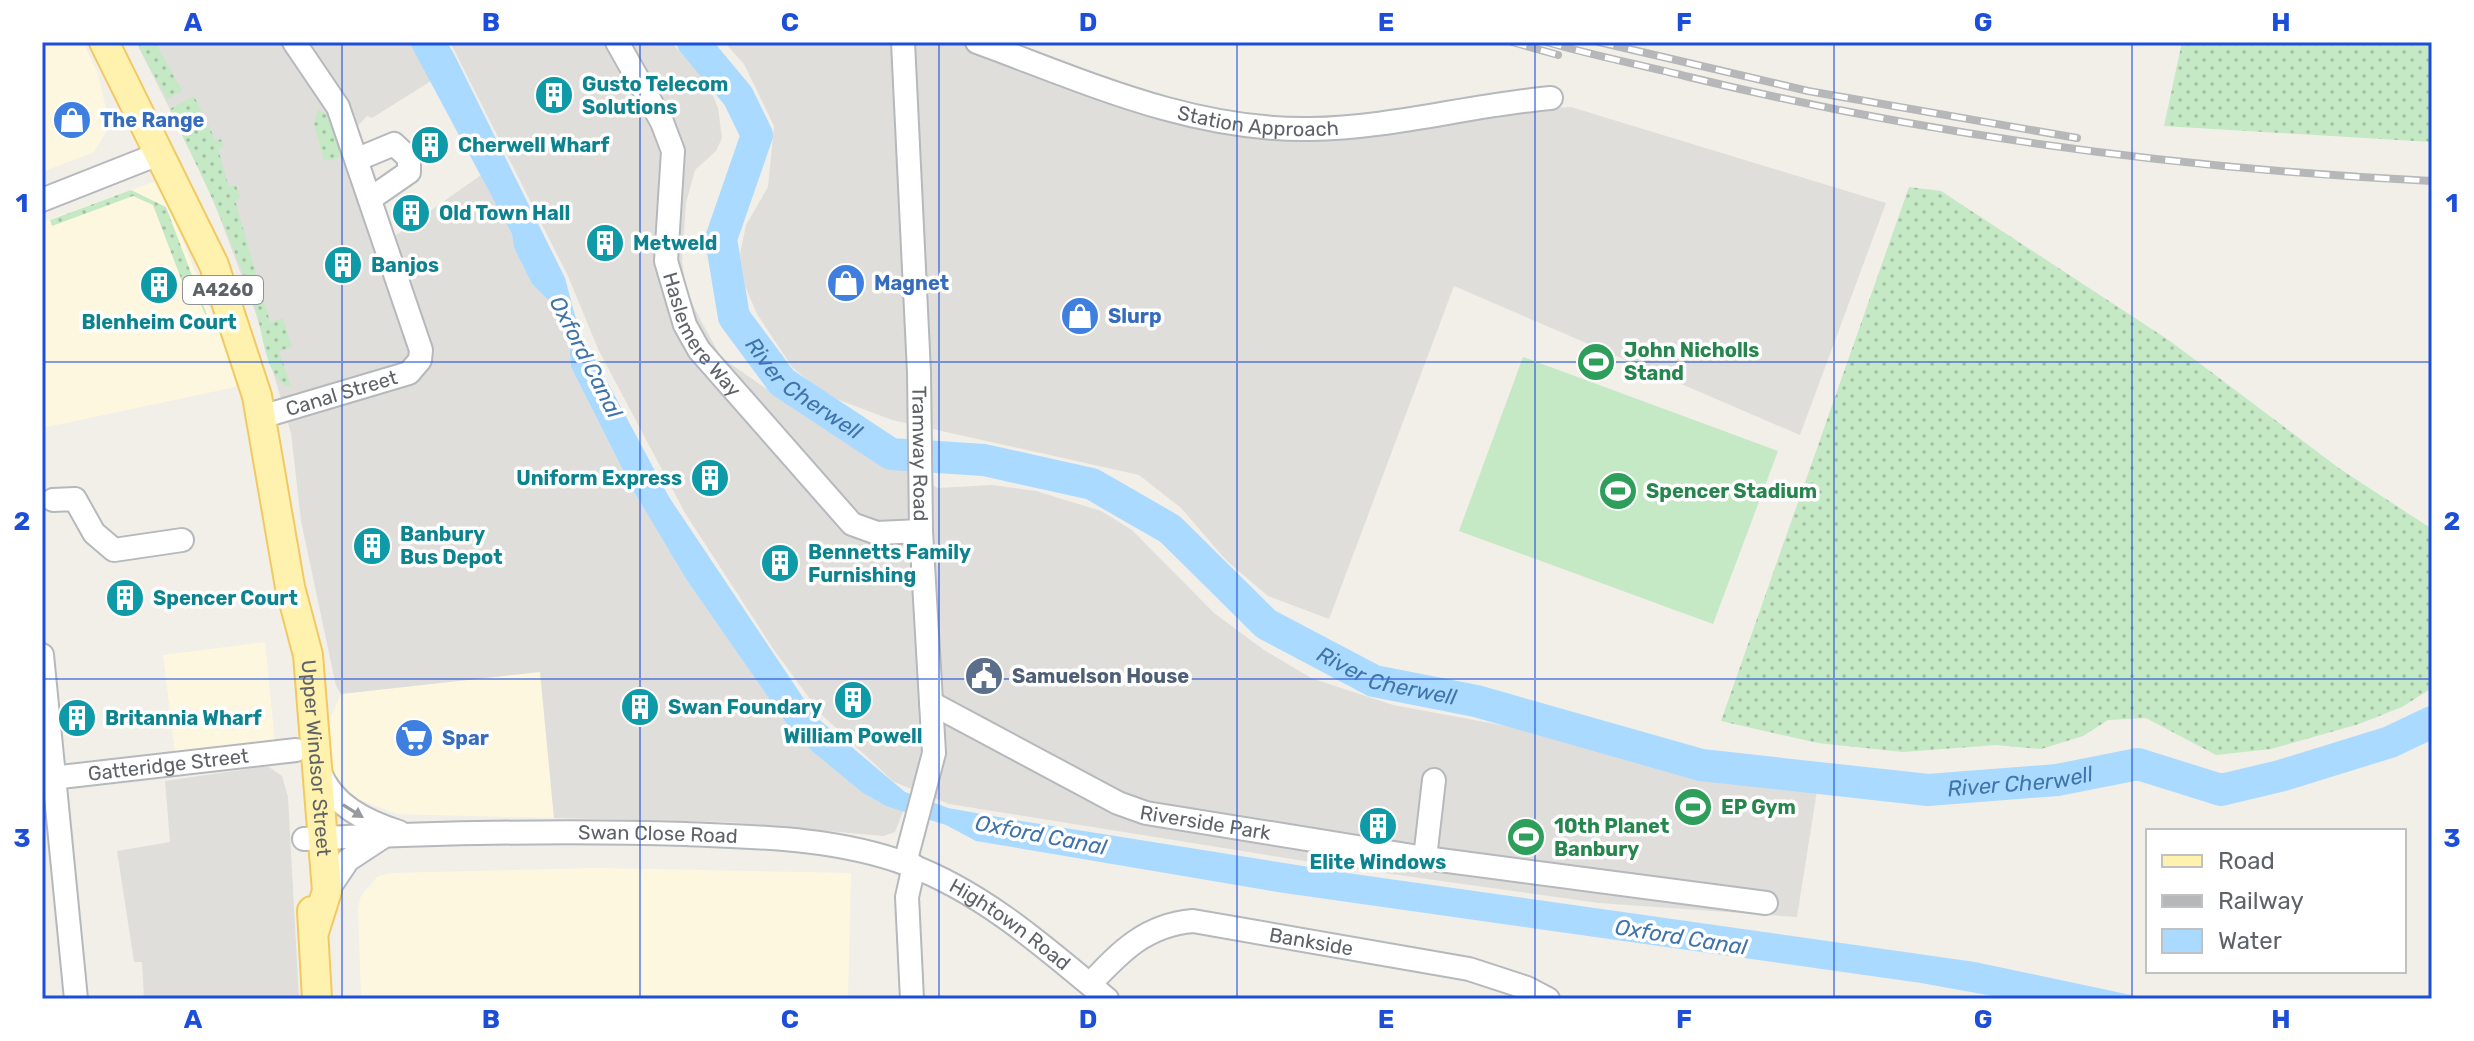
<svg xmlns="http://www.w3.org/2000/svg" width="2474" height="1041" viewBox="0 0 2474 1041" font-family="Rubik,sans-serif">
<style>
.commercial{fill:#fef7e0}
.industrial{fill:#e0deda}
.grass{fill:url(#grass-dots)}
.pitch{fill:#c5e8c5}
.water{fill:#aadaff}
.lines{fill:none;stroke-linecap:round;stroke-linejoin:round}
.river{stroke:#aadaff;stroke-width:32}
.minor-casing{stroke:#b5b8bc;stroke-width:26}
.major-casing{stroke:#f2c960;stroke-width:32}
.minor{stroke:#fff;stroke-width:22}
.major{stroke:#fff2af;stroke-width:28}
.rail-casing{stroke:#b6b7b8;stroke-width:8}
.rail{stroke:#fff;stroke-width:5;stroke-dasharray:15;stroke-linecap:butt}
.oneway{fill:#979a9d}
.grid{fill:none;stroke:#1d4ed8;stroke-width:2;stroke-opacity:0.55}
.labels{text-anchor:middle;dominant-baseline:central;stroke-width:7;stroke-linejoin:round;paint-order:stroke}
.shield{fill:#fff;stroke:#8f9295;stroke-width:2}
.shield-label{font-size:18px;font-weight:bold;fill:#5f6368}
.culture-label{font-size:20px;font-weight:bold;fill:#0d838f;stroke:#fff;text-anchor:start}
.street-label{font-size:20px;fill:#5f6368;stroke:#fff}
.shop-label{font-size:20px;font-weight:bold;fill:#366cbe;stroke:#fff;text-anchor:start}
.leisure-label{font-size:20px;font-weight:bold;fill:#27864d;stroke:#fff;text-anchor:start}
.service-label{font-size:20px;font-weight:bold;fill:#4e5e75;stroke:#fff;text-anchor:start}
.water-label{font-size:22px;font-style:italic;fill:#4174aa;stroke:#fff}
.neatline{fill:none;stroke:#1d4ed8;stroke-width:3}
.grid-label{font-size:26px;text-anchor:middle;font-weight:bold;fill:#1d4ed8}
</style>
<defs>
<pattern id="grass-dots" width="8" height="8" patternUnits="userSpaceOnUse" patternTransform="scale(2)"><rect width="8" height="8" fill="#c5e8c5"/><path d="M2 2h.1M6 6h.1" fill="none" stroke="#a3c0a4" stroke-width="1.8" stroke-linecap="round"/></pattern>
</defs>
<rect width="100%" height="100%" fill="#f1efe8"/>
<g class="commercial">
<path d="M42,42H83L97,71L110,125L94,152L42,172Z"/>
<path d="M159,180L240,386L42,428V222Z"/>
<path d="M265,642L275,743L175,752L163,655Z"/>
<path d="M540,672L554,818L397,814L345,794L331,777L327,726L341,694Z"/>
<path d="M596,868L851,873L848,999H361L358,908L361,896L378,876L392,873Z"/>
</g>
<g class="industrial">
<path d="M136,42H409L431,81L372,118L367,116L356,128L392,238L481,175L512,234L514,248L532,284L561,313L568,327L571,367L633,490L686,579L786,723L863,793L886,806L904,809L895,832L883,836L727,822L554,818L540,672L341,694L336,686L301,521L291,433L256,314L206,181Z"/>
<path d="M450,42H671L707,81L718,108L722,138L716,151L695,170L686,203L682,262L687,293L701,321L721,357L765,388L902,468L938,488L992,485L1036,491L1101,511L1132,530L1214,613L1264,650L1311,678L1393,705L1818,784L1797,917L1599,903L1348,868L949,804L894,782L821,714L774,650L685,513L598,349L568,276Z"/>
<path d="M724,42H957L1196,126L1571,107L1886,203L1800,435L1454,286L1329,619L1268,596L1227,561L1181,508L1139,475L892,420L826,395L792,367L757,314L745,286L740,254L746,225L768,187L774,126L744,64Z"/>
<path d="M261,767H269L282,776L288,797L299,999H144L142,962H134L117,851L170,842L165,781Z"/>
</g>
<g class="grass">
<path d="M136,42H155L182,91L167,99Z"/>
<path d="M2182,42H2432V142L2164,126Z"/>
<path d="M194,96L216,141L221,139L224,146L218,149L229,187L236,185L240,198L235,200L270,322L283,318L292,347L279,351L291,387C268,383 263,338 258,318C236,248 205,179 171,114L170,109Z"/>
<path d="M318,109L327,115L343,157L324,161L314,124Z"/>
<path d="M1909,187L1941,191L2170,341L2340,469L2432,529V688L2402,707L2359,724L2271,749L2216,755L2146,718L2108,720L2083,736L2041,749L1996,745L1903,752L1818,743L1721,721Z"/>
<path d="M131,190L166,207L215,336L196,294L188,297L153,205L133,196L52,226L50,220Z"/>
</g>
<path class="pitch" d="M1523,357L1778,451L1713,624L1459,531Z"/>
<path class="water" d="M409,42H447L454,54L565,278L578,327L669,497L816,717L905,792L948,808L1021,821L1347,873L1975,962L2150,999H2009L1921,983L1284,893L976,841L946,825L886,806L863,793L812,751L786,723L686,579L633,490L571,367L568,327L561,313L532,284L514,248L512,234Z"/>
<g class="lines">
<path class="river" id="s1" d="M693,42L738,96L757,135L721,239L734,317L782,382L891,454L984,460L1092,484L1170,529L1266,624L1374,681L1476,701L1701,765L1928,790L2057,780L2138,764L2221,790L2280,776L2390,742L2432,722"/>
<g class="minor-casing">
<g id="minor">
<path id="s2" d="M617,42L662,122L673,151L666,261L685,325L699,350L852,524L877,533L921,531"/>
<path id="s3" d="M903,42L919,372L921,531L934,753L905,863"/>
<path id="s4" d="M977,42C1086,82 1192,131 1310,129C1391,128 1470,105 1551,98"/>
<path d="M358,159L394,144L409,158V172L370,199"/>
<path d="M42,200L161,153"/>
<path id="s5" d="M261,417L409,373L420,360L421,350L338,107L294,42"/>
<path d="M53,500L75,499L94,533L114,550L182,540"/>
<path d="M42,655L76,999"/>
<path id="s6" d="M931,703L1118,803L1146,813L1425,858L1434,780"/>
<path d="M319,770C332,805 365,821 399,832"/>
<path id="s7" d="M43,779L296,750"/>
<path id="s8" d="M304,839C431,833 558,830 686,834C760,837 837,838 907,864C983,892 1046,948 1107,999"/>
<path d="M1425,858L1766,903"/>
<path d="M327,891L348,860L383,837"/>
<path id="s9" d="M1090,984C1121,951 1146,925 1193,921L1469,969L1527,988L1548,999"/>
<path d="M912,999L907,897L914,866"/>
</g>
</g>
<g class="major-casing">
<g id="major">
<path id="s10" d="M104,42L214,265L257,396L290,587L308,655L327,891L315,929"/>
<path d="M312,911L317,999"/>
</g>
</g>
<use href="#minor" class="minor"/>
<use href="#major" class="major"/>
<g class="rail-casing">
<g id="rail">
<path d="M1512,42L1558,55"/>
<path d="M1547,42C1594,56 1642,65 1689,77C1932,136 2182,169 2432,181"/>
<path d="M1599,42L1808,91L2077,138"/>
</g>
</g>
<use href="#rail" class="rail"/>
</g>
<defs><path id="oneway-solid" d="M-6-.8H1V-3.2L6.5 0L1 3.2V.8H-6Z" transform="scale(2)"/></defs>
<use class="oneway" href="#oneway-solid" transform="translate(353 811) rotate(32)"/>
<path class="grid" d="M342,42V999M640,42V999M939,42V999M1237,42V999M1535,42V999M1834,42V999M2132,42V999M42,362H2432M42,679H2432"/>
<defs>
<g id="building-disc" transform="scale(2)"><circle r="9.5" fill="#0f9aa8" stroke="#fff"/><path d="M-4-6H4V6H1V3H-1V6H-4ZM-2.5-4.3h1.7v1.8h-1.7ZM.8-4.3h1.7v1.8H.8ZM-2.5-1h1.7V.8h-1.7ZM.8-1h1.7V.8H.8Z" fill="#fff"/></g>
<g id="shop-disc" transform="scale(2)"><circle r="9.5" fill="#3f7fe0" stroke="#fff"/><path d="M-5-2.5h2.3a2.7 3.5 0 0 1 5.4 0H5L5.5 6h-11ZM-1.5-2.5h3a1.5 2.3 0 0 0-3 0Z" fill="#fff"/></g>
<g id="stadium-disc" transform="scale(2)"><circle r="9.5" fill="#2e9e5b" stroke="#fff"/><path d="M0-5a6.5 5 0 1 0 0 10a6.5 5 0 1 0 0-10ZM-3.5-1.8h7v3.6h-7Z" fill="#fff"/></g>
<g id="civic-disc" transform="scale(2)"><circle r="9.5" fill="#5c6f8a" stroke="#fff"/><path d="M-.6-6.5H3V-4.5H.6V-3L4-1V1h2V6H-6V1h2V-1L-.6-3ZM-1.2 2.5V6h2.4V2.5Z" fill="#fff"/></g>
<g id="supermarket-disc" transform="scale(2)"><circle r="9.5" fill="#3f7fe0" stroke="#fff"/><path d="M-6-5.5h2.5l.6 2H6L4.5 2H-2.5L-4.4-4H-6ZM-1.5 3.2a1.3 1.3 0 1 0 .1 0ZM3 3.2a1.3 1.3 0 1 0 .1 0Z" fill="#fff"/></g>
</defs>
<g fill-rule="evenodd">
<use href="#building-disc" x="554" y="95"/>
<use href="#shop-disc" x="72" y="120"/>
<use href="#building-disc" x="430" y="145"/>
<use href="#building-disc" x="411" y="213"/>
<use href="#building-disc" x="605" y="243"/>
<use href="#building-disc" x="343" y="265"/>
<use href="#shop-disc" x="846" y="283"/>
<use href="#building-disc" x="159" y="285"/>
<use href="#shop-disc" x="1080" y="316"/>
<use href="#stadium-disc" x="1596" y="362"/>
<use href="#building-disc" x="710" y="478"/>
<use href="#stadium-disc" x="1618" y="491"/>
<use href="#building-disc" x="372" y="546"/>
<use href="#building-disc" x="780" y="563"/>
<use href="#building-disc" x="125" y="598"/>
<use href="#civic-disc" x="984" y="676"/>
<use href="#building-disc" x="853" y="700"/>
<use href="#building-disc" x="640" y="707"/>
<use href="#building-disc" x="77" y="718"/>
<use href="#supermarket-disc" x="414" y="738"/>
<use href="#stadium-disc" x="1693" y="807"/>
<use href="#building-disc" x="1378" y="826"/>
<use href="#stadium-disc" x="1526" y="837"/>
</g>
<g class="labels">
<rect class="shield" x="183" y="276" width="80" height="28" rx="6"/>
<g class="shield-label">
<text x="223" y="290">A4260</text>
</g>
<g class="culture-label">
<text x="582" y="84">Gusto Telecom<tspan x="582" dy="23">Solutions</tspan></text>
<text x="458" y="145">Cherwell Wharf</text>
<text x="439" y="213">Old Town Hall</text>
<text x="633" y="243">Metweld</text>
<text x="371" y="265">Banjos</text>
<text x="159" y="322" text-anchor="middle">Blenheim Court</text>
<text x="682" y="478" text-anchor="end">Uniform Express</text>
<text x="400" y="534">Banbury<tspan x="400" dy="23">Bus Depot</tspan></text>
<text x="808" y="552">Bennetts Family<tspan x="808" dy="23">Furnishing</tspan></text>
<text x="153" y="598">Spencer Court</text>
<text x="668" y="707">Swan Foundary</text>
<text x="105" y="718">Britannia Wharf</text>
<text x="853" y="736" text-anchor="middle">William Powell</text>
<text x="1378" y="862" text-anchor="middle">Elite Windows</text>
</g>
<g class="street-label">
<text stroke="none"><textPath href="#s4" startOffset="294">Station Approach</textPath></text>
<text stroke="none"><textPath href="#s2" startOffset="316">Haslemere Way</textPath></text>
<text stroke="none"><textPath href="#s5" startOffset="84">Canal Street</textPath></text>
<text stroke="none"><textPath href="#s3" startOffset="412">Tramway Road</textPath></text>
<text stroke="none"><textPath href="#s10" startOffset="754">Upper Windsor Street</textPath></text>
<text stroke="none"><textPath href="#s7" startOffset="126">Gatteridge Street</textPath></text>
<text stroke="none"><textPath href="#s6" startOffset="302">Riverside Park</textPath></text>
<text stroke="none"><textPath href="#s8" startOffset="354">Swan Close Road</textPath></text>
<text stroke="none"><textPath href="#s8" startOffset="726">Hightown Road</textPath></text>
<text stroke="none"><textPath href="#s9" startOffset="244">Bankside</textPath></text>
</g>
<g class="shop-label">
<text x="100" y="120">The Range</text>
<text x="874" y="283">Magnet</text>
<text x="1108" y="316">Slurp</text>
<text x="442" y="738">Spar</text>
</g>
<g class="leisure-label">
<text x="1624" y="350">John Nicholls<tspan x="1624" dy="23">Stand</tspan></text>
<text x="1646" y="491">Spencer Stadium</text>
<text x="1721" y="807">EP Gym</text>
<text x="1554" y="826">10th Planet<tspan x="1554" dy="23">Banbury</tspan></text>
</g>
<g class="service-label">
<text x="1012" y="676">Samuelson House</text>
</g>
<g class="water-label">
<text transform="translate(586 357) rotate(63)">Oxford Canal</text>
<text stroke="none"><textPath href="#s1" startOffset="404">River Cherwell</textPath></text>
<text stroke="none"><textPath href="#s1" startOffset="1076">River Cherwell</textPath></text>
<text stroke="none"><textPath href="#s1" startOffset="1724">River Cherwell</textPath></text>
<text transform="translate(1041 835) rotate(11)">Oxford Canal</text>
<text transform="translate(1681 937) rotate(9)">Oxford Canal</text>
</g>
</g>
<rect width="2474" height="1041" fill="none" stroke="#ffffff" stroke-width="88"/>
<rect x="2146" y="829" width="260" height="144" fill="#ffffff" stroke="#bfc1c3" stroke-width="2"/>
<rect x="2162" y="855" width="40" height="12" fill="#fff2af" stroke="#bfc1c3" stroke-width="2"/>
<text x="2218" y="869" font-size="24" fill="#5f6368">Road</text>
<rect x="2162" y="895" width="40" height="12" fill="#b6b7b8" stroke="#bfc1c3" stroke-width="2"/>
<text x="2218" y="909" font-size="24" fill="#5f6368">Railway</text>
<rect x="2162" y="929" width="40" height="24" fill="#aadaff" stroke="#bfc1c3" stroke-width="2"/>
<text x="2218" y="949" font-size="24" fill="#5f6368">Water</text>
<rect x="44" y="44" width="2386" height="953" class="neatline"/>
<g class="grid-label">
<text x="193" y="31">A</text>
<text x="491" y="31">B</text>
<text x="790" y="31">C</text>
<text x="1088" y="31">D</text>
<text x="1386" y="31">E</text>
<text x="1684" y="31">F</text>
<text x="1983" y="31">G</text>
<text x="2281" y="31">H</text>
<text x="22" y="212">1</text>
<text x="2452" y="212">1</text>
<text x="22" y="530">2</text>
<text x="2452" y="530">2</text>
<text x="22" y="847">3</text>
<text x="2452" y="847">3</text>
<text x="193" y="1028">A</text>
<text x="491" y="1028">B</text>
<text x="790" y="1028">C</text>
<text x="1088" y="1028">D</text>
<text x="1386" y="1028">E</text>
<text x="1684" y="1028">F</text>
<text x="1983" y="1028">G</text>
<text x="2281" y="1028">H</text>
</g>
</svg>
